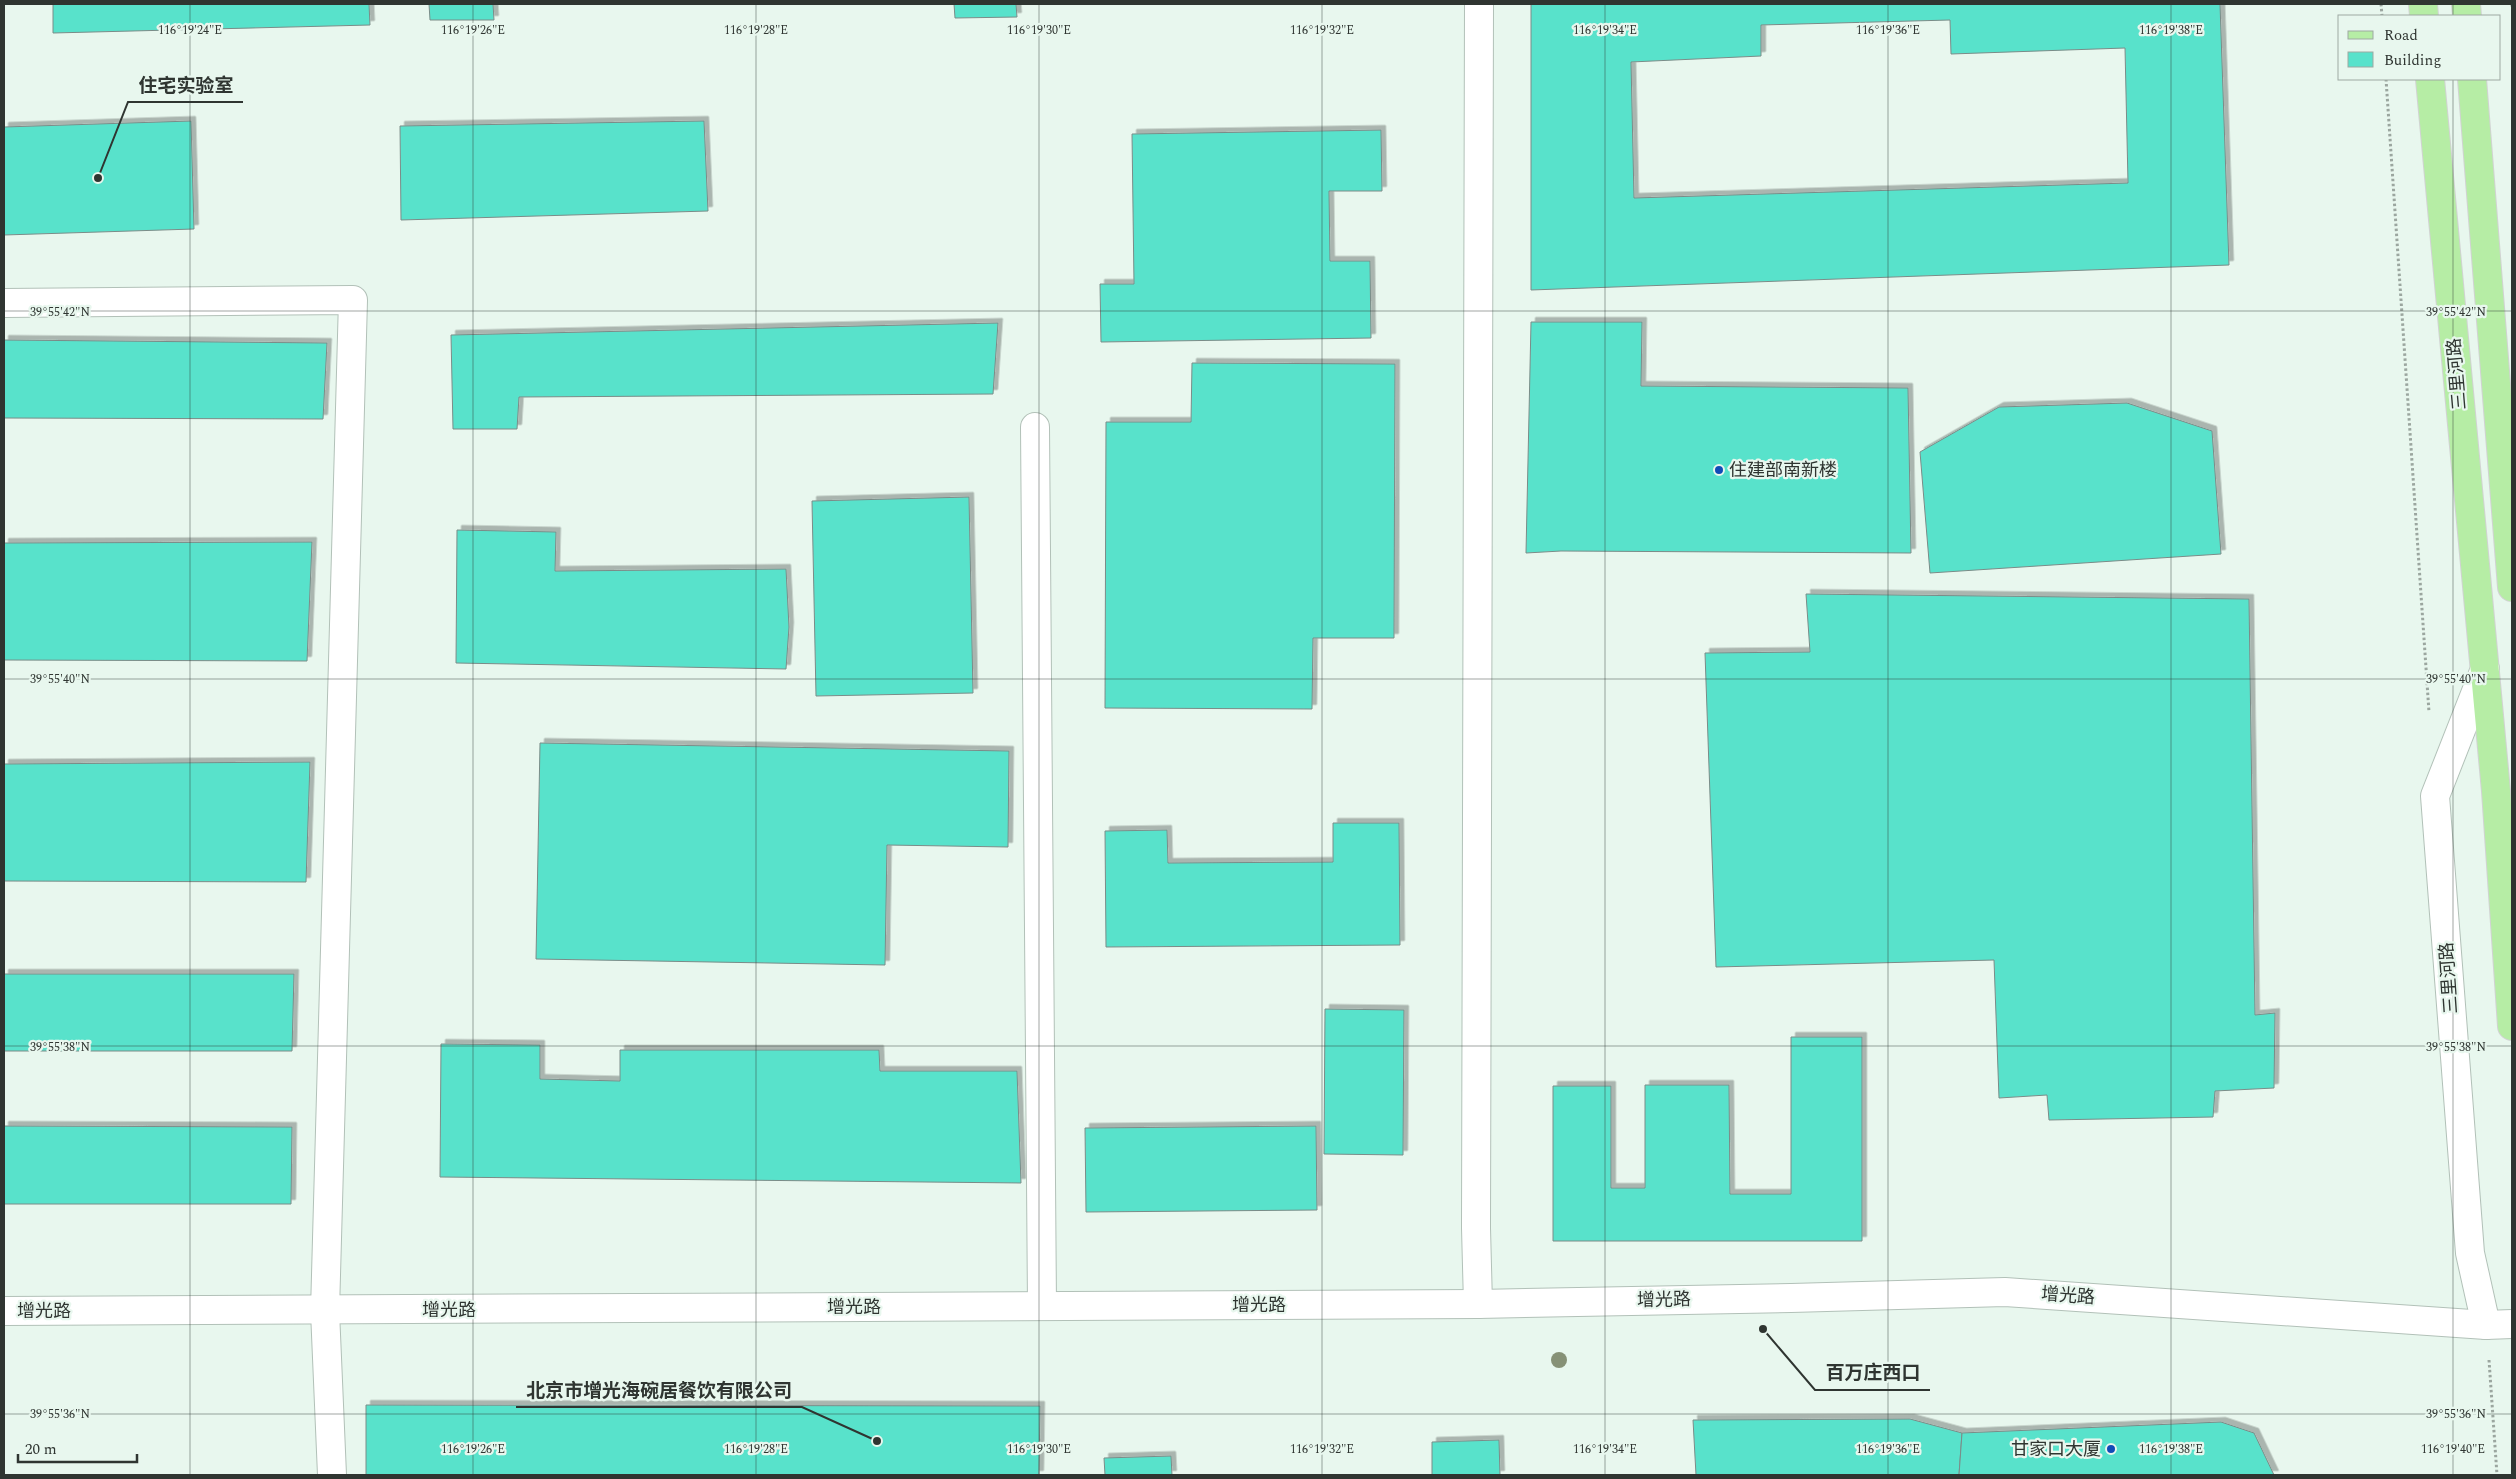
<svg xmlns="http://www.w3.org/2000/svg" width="2516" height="1479" viewBox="0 0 2516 1479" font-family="Spectral,'Noto Sans SC',serif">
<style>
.building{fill:#58e2cb;stroke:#7b8c88;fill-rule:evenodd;filter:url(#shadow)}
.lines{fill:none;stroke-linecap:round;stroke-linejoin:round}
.minor-casing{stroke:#b2c1b8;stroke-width:30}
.major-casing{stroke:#d1d3d2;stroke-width:30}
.path{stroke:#9ba69f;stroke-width:3;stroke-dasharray:2.5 2.5;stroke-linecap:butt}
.minor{stroke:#fff;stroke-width:28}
.major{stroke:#b6eda5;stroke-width:28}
.tree{fill:#869176}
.ticks{fill:none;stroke:#2f3531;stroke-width:1;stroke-opacity:0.45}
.poi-dot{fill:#104cb7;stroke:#e8f7ee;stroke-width:2}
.labels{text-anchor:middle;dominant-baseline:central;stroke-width:4.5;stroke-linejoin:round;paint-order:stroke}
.street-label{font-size:18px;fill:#2f3531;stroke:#e8f7ee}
.poi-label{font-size:18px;fill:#2f3531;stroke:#e8f7ee;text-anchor:start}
.ticks-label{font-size:12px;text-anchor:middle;fill:#2f3531;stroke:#e8f7ee;stroke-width:4.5;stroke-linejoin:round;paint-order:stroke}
.leader{fill:none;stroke:#2f3531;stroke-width:2}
.callout-dot{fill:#2f3531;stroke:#e8f7ee;stroke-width:2}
.callout-label{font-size:19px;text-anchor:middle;font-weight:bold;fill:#2f3531;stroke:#e8f7ee;stroke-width:4.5;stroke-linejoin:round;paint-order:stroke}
</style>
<defs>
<filter id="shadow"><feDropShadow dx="4.5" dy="-4.5" stdDeviation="0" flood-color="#0004"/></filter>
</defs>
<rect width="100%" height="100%" fill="#e8f7ee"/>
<g class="building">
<path d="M53,4H369L370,25L53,33Z"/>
<path d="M429,4H493L494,20H430Z"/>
<path d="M954,4H1016L1017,17L955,18Z"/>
<path d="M1531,4H2220L2229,265L1531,290ZM1950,20L1951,54L2125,48L2128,183L1634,198L1631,62L1761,56V25Z"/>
<path d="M191,121L194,229L4,235V127Z"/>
<path d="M704,121L708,211L401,220L400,126Z"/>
<path d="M1381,130L1382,191H1329L1330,261H1370L1371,338L1101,342L1100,284H1134L1132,134Z"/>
<path d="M1531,322H1642L1641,386L1908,388L1911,553L1561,551L1526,553Z"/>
<path d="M998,323L993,394L519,397L517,429H453L451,335Z"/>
<path d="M4,340L327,343L323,419L4,418Z"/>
<path d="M1192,363L1395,364L1394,638H1313L1312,709L1105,708L1106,422H1191Z"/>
<path d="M2127,403L2212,431L2221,554L1930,573L1920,452L1999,407Z"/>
<path d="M969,497L973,693L816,696L812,501Z"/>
<path d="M457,530L556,532L555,571L786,569L789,627L786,669L456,663Z"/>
<path d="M312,542L307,661L4,660V543Z"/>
<path d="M1806,594L2249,599L2255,1015L2275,1013L2274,1088L2215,1091L2213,1117L2049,1120L2047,1095L1999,1098L1994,960L1716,967L1705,653L1810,652Z"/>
<path d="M540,743L1009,751L1008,847L887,845L885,965L536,959Z"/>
<path d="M310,762L306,882L4,881V764Z"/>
<path d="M1333,823H1399L1400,945L1106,947L1105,831L1167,830L1168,863L1333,862Z"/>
<path d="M4,974H294L292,1051H4Z"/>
<path d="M1325,1009L1404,1010L1403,1155L1324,1154Z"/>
<path d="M1791,1037H1862V1241H1553V1086H1611V1188H1645V1085H1729L1730,1194H1791Z"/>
<path d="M441,1044L540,1045V1079L620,1081V1050H879L880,1071H1017L1021,1183L440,1177Z"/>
<path d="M4,1126L292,1127L291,1204H4Z"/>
<path d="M1316,1126L1317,1210L1086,1212L1085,1128Z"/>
<path d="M366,1405L1040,1406L1039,1475H366Z"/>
<path d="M1910,1419L1962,1433L1959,1475H1696L1693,1420Z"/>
<path d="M2221,1422L2254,1433L2274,1475H1959L1962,1433Z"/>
<path d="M1499,1440L1500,1475H1432V1442Z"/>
<path d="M1171,1456L1172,1475H1105L1104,1458Z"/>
</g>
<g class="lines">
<g class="minor-casing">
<g id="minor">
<path d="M4,303L353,300L325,1311L332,1475"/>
<path d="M1035,427L1042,1306"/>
<path d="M2485,669L2435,796L2470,1253L2486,1325"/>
<path d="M1478,1304L1476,1228L1479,4"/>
<path d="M4,1311L1478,1304L1791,1298L2005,1292L2486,1325L2512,1324"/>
</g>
</g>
<g class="major-casing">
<g id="major">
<path d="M2423,4L2424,16"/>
<path d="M2466,4L2467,16"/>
<path d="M2430,79L2496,791L2512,1026"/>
<path d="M2472,79L2512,587"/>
</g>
</g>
<g class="path">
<path d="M2381,4L2382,16"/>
<path d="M2512,4V8"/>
<path d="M2386,79L2429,712"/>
<path d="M2489,1360L2497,1475"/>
</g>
<use href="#minor" class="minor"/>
<use href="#major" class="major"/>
</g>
<circle class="tree" cx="1559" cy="1360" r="8"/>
<path class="ticks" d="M190,4V1475M473,4V1475M756,4V1475M1039,4V1475M1322,4V1475M1605,4V1475M1888,4V1475M2171,4V1475M2453,4V16M2453,79V1475M4,311H2512M4,679H2512M4,1046H2512M4,1414H2512"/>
<g class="poi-dot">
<circle cx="1719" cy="470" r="5"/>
<circle cx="2111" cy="1449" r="5"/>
</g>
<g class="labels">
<g class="street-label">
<text transform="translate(2457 374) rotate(-95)">三里河路</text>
<text transform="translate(2449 978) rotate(-94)">三里河路</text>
<text transform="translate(2068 1296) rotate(4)">增光路</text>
<text transform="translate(1664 1300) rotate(-1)">增光路</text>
<text x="1259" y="1305">增光路</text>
<text x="854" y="1307">增光路</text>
<text x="449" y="1310">增光路</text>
<text x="44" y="1311">增光路</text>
</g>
<g class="poi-label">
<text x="1729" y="470">住建部南新楼</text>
<text x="2101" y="1449" text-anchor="end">甘家口大厦</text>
</g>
</g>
<g class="ticks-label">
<text x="190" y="34">116°19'24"E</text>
<text x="473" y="34">116°19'26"E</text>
<text x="756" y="34">116°19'28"E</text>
<text x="1039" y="34">116°19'30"E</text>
<text x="1322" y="34">116°19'32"E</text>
<text x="1605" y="34">116°19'34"E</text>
<text x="1888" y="34">116°19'36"E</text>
<text x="2171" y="34">116°19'38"E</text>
<text x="60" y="316">39°55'42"N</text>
<text x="2456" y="316">39°55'42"N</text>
<text x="60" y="683">39°55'40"N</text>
<text x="2456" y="683">39°55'40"N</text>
<text x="60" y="1051">39°55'38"N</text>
<text x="2456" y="1051">39°55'38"N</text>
<text x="60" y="1418">39°55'36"N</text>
<text x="2456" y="1418">39°55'36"N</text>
<text x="473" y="1453">116°19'26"E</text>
<text x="756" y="1453">116°19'28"E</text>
<text x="1039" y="1453">116°19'30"E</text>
<text x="1322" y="1453">116°19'32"E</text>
<text x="1605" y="1453">116°19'34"E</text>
<text x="1888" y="1453">116°19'36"E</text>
<text x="2171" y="1453">116°19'38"E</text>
<text x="2453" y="1453">116°19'40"E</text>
</g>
<path class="leader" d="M98 178L128 102H243M1763 1329L1815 1390H1930M877 1441L802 1407H516"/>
<g class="callout-dot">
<circle cx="98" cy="178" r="5"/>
<circle cx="1763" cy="1329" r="5"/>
<circle cx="877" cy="1441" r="5"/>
</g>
<g class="callout-label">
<text x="186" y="92">住宅实验室</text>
<text x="1873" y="1379">百万庄西口</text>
<text x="659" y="1397">北京市增光海碗居餐饮有限公司</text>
</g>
<rect width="2516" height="1479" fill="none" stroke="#2f3531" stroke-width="10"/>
<rect x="2338" y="15" width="162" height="65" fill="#e8f7ee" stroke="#9ea9a2"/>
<rect x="2348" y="31" width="25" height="8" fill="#b6eda5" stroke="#9ea9a2"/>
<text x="2384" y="40" font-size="15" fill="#2f3531">Road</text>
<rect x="2348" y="52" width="25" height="15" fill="#58e2cb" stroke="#9ea9a2"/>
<text x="2384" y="65" font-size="15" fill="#2f3531">Building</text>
<path d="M18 1454v8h119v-8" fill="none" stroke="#2f3531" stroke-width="2.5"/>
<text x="25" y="1454" font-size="15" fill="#2f3531" stroke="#e8f7ee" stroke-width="4" paint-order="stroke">20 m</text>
</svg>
